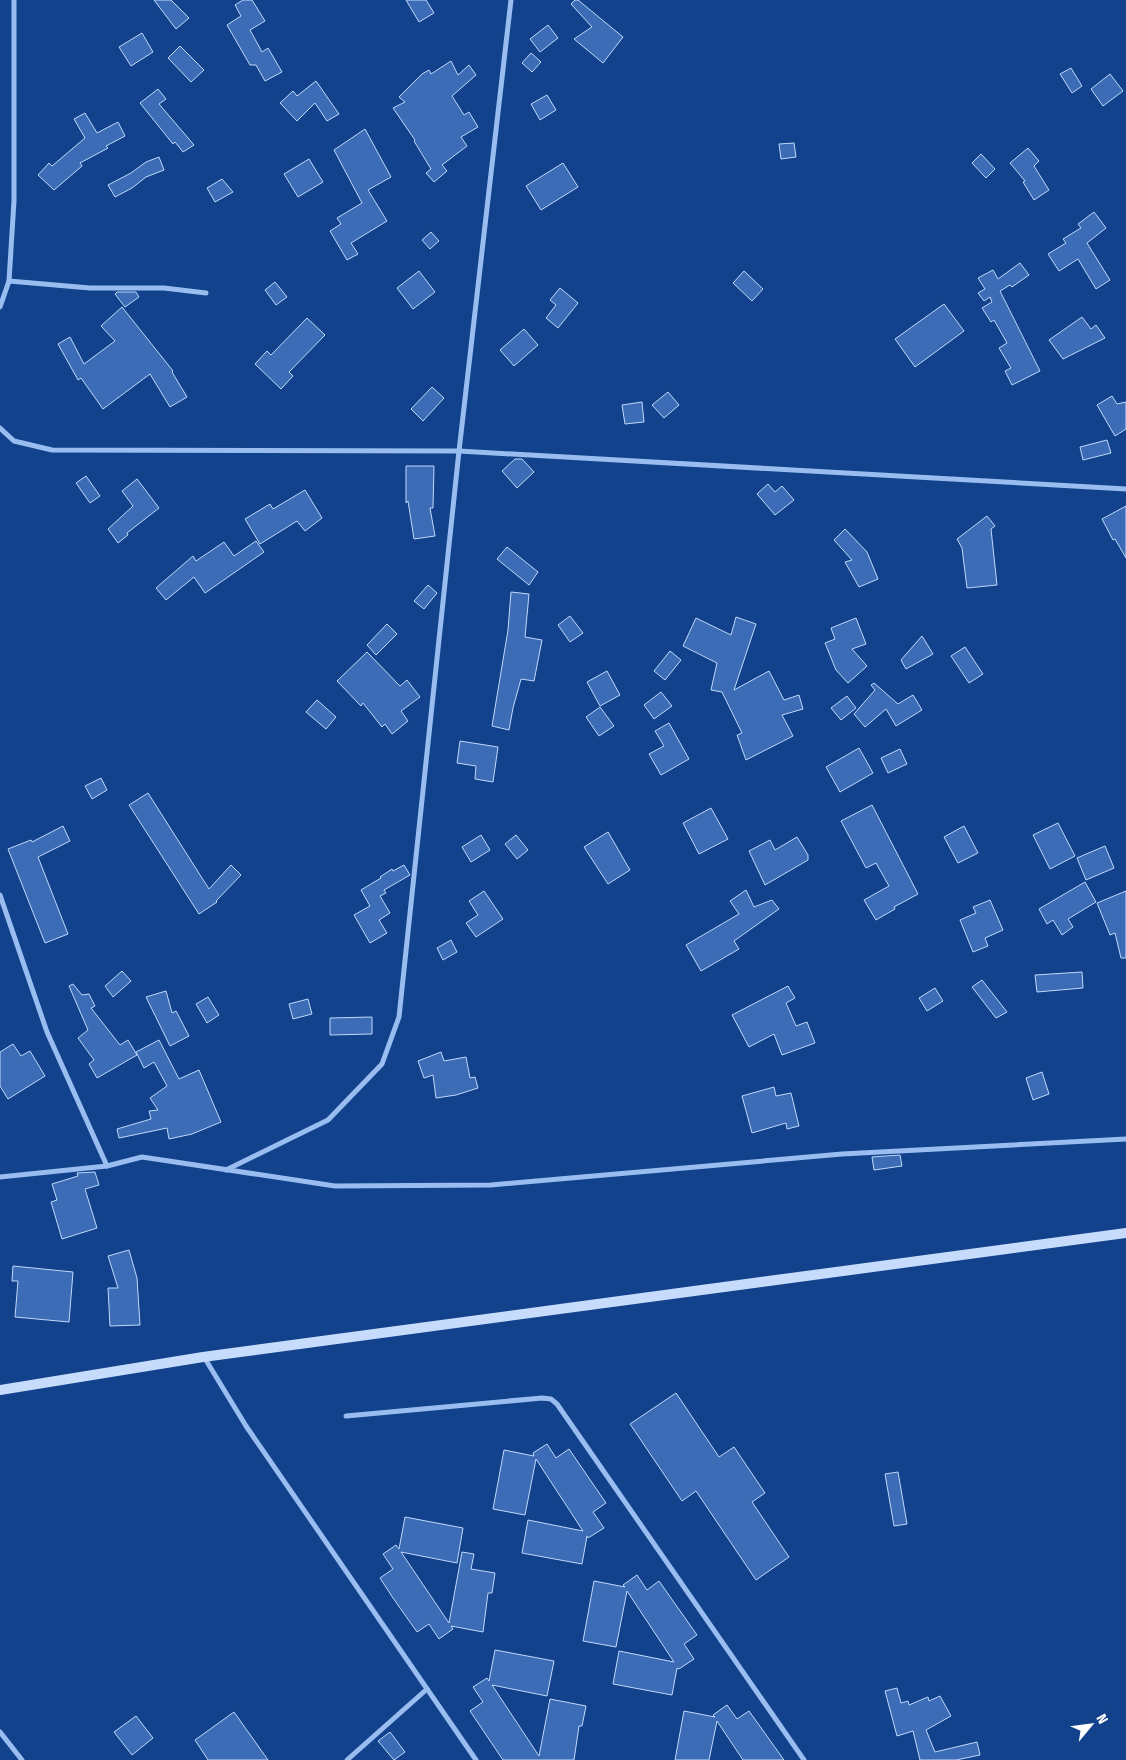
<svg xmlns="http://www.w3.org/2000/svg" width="1126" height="1760" viewBox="0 0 1126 1760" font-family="'Fira Sans Condensed',sans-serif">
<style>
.building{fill:#3b6cb5;stroke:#c0d9fc}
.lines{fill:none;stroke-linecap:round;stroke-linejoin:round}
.street{stroke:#99bdf1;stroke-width:5}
.secondary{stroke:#c7dcfc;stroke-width:10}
</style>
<rect width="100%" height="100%" fill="#12428b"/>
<g class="building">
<path d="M154,0H171L189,18L176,29Z"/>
<path d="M243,0H252L265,21L250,30L262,52L268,48L282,72L265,81L256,65H250L227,25L241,16L235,5Z"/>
<path d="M406,0H426L434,13L419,22Z"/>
<path d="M575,0H578L623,37L603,63L574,39L592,27L571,4Z"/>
<path d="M548,25L558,38L540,52L530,39Z"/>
<path d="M142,33L153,52L131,66L119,47Z"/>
<path d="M180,46L204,70L191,82L168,58Z"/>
<path d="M531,53L541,62L532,72L522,63Z"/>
<path d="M451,61L458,75L469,65L476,75L452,96L464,115L469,112L478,127L461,137L467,146L442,165L447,171L434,182L426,173L431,169L414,141L415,140L393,108L405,102L399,97L422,74L429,70L431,74Z"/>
<path d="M1071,68L1082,86L1072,93L1060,74Z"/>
<path d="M1110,74L1123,91L1103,106L1091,89Z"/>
<path d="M316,81L339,114L327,121L315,103L297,121L280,103L293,91L297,96Z"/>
<path d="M158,89L166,99L159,104L194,145L183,152L175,142L173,144L140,103Z"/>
<path d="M547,95L556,110L540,120L531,104Z"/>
<path d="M85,113L97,133L118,122L125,136L106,146L108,148L80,163L82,166L54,190L38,175L49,163L52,166L85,138L74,119Z"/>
<path d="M365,129L391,177L368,190L387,221L351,243L358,254L347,260L330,231L341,224L337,218L362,203L334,150Z"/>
<path d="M794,143L796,157L781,159L779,144Z"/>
<path d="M1028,148L1039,161L1034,166L1049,190L1034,200L1023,182L1025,181L1010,163Z"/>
<path d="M981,154L995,169L986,178L972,163Z"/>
<path d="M159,157L164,170L146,177L132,188L115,197L108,185L131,173L146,162Z"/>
<path d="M309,159L323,182L298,197L284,174Z"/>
<path d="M563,163L578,187L541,210L526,186Z"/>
<path d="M222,179L233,192L215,202L207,188Z"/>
<path d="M1094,212L1106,228L1087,243L1110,280L1096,289L1078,259L1059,271L1048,254L1066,243L1063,239L1081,228L1078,224Z"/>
<path d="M431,232L439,241L430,249L422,240Z"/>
<path d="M1020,263L1029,275L1012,287L1010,285L1000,291L1040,371L1012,385L1005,371L1011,368L999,348L1007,343L994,320L991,322L982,308L992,302L990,297L984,301L978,293L985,289L978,278L993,270L998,279Z"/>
<path d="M419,271L435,292L413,309L397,288Z"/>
<path d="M744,271L763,289L752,301L733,283Z"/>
<path d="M275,282L287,297L276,305L265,290Z"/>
<path d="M560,288L578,303L558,328L546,318L556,305L550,300Z"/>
<path d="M117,292H136L139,297L125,307L115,294Z"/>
<path d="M944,304L964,331L915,367L895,339Z"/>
<path d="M122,307L173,371L172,372L187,397L170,407L150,374L103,409L81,378L78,380L58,344L70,337L84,364L115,341L101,326Z"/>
<path d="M1082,317L1091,329L1096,325L1105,338L1063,359L1049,340Z"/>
<path d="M307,318L325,335L289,372L293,376L281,389L255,364L267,351L271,355Z"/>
<path d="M524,329L538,345L514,366L500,350Z"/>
<path d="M432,387L444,398L423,421L411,409Z"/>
<path d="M668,392L679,405L664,418L652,405Z"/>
<path d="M1112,396L1117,404L1126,402V429L1115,436L1097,405Z"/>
<path d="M642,402L644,422L625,424L622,405Z"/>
<path d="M1107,440L1111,453L1083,460L1080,447Z"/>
<path d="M515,459H522L534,472L517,488L502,471Z"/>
<path d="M406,466H434L433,508H430L435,536L414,539L408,501L406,503Z"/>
<path d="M86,476L100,496L90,503L76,483Z"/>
<path d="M137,479L159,508L127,533L128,535L118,543L108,529L133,506L122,491Z"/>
<path d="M768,484L775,492L782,486L794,500L775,515L757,494Z"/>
<path d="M305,490L322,518L305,531L297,521L260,544L245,519L270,504L273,509Z"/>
<path d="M1126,506V558L1115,539L1113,540L1102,519Z"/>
<path d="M987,516L995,526L991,529L997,585L967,588L962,548L957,539Z"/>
<path d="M845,529L867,552L878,579L859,587L845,562L852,560L834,540Z"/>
<path d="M256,541L264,552L205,593L194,577L166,600L156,588L193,556L196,561L224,542L234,556Z"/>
<path d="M507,547L538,572L529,585L497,559Z"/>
<path d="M428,585L437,593L424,609L414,601Z"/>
<path d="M511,592L529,594L525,637L542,640L534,681L521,679L513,708L509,730L492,726L508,630Z"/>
<path d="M570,616L583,633L570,642L558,625Z"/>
<path d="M736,617L756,624L734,690L769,671L784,700L799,695L803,709L782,715L793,736L746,760L737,735L742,733L722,692L711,690L717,663L683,646L696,618L731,635Z"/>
<path d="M856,618L866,644L852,649L867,666L848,683L836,670L825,643L835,639L831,628Z"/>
<path d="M387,624L397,634L376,655L367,645Z"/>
<path d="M922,636L933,654L906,669L901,660Z"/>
<path d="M965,647L983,674L969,683L951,656Z"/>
<path d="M670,651L681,660L665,680L654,671Z"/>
<path d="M367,652L400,686L407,680L420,697L401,711L408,721L392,734L385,724L382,727L363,703L361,706L337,681Z"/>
<path d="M607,671L620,695L600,706L587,682Z"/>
<path d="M874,683L898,704L913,695L922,710L896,726L886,709L865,727L854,714L875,690L871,685Z"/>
<path d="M661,692L672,706L654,719L644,705Z"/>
<path d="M847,696L856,708L841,720L831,708Z"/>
<path d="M317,700L336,717L326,729L306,712Z"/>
<path d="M600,707L614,726L599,736L586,717Z"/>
<path d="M669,723L689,759L661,775L649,754L664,746L655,731Z"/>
<path d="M460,741L498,747L493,782L475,779L476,766L457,763Z"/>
<path d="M859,748L873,773L840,792L826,767Z"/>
<path d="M900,749L907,764L888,773L881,758Z"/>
<path d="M101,778L107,790L92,799L85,786Z"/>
<path d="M148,793L209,889L231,865L241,875L216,901L217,902L199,914L129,805Z"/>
<path d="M872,805L918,894L894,907L895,909L876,920L864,900L889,886L876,863L866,868L841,821Z"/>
<path d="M711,808L728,839L699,854L683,823Z"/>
<path d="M1058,823L1075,856L1050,869L1033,835Z"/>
<path d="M63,826L70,841L38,857L68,934L45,943L8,849L31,840L32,842Z"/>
<path d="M964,826L978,853L958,863L944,837Z"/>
<path d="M608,832L630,870L608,884L584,847Z"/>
<path d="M481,835L490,850L471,862L462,847Z"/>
<path d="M516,835L528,850L517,859L505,844Z"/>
<path d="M797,837L808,855V860L765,885L749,851L770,840L775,850Z"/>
<path d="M1105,846L1114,868L1086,880L1077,858Z"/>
<path d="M404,865L410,875L384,890L386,893L380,896L390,913L379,920L387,933L370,943L354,915L370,906L361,890L381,878L380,877L392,869L393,871Z"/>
<path d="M1085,882L1096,902L1068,919L1073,927L1062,935L1053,920L1047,924L1039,909Z"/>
<path d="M746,890L754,907L772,900L779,909L734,941L739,949L701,971L686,945L739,914L730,901Z"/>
<path d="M484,891L503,919L476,937L466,923L478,915L469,901Z"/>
<path d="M1126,891V958H1121L1115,933L1110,935L1097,903Z"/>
<path d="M990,900L1003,930L985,938L988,946L973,952L960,920L976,913L973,907Z"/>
<path d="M451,940L457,952L443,960L437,948Z"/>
<path d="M122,971L131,981L113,997L105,986Z"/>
<path d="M1082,972L1083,988L1037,992L1035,975Z"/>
<path d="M982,980L1007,1012L996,1018L972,987Z"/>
<path d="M73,984L82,995L89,994L95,1006L91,1008L120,1045L128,1040L137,1055L97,1078L89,1064L94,1060L78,1038L88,1030L69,986Z"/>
<path d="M788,986L795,998L786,1003L796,1026L807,1022L815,1043L782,1055L774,1034L749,1047L732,1015Z"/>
<path d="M935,988L943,1001L927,1011L919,998Z"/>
<path d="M166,991L172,1013L176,1011L189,1036L170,1046L146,997Z"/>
<path d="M208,997L219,1015L207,1023L196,1004Z"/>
<path d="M308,999L312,1014L293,1019L289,1004Z"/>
<path d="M372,1017V1034L330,1035V1018Z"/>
<path d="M159,1040L179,1079L199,1070L221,1122L192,1134L169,1139L167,1128L119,1138L117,1129L151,1119L149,1111L158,1110L150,1098L167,1086L154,1062L144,1068L136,1052Z"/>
<path d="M13,1044L21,1056L30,1051L45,1076L8,1099L0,1086V1052Z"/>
<path d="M441,1052L444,1061L466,1057L470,1078L475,1077L478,1088L456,1095L436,1098L433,1075L424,1078L418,1061Z"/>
<path d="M1042,1072L1049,1094L1033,1100L1026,1078Z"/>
<path d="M774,1087L776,1096L791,1093L799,1126L787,1129L786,1123L752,1133L742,1096Z"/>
<path d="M900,1155L902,1166L874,1170L872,1157Z"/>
<path d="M95,1172L99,1185L85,1189L97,1228L62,1239L51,1202L57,1200L52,1184L78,1176L77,1173Z"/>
<path d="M129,1250L137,1278L140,1325L110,1326L108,1288H118L108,1256Z"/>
<path d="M13,1266L73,1272L69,1322L15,1317L18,1281H12Z"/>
<path d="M676,1393L719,1457L734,1447L765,1493L752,1502L789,1557L756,1580L696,1491L682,1501L630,1424Z"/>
<path d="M547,1444L556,1458L569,1449L606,1503L593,1512L604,1528L588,1538L587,1536L582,1564L522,1553L528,1520L583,1531L536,1459L525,1515L493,1509L504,1450L534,1456L533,1453Z"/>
<path d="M898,1472L907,1524L894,1526L885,1474Z"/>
<path d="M405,1517L463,1528L457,1563L401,1552L449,1623L462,1552L474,1554L471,1569L495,1573L492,1593H488L483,1632L451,1626L453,1629L439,1639L429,1624L417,1632L393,1598L380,1578L393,1569L383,1554L396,1545L399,1549Z"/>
<path d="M637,1575L647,1590L659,1581L697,1635L684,1644L694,1659L679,1669L677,1668L672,1695L613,1684L619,1651L674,1662L627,1591L616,1647L583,1641L594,1581L625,1587L623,1585Z"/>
<path d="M495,1650L554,1661L547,1696L492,1685L539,1756L550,1699L586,1706L582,1726H579L574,1760H503L470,1711L483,1702L473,1687L487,1678L489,1681Z"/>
<path d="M897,1688L901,1703L908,1701L909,1705L928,1697L929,1701L940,1696L951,1716L926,1730L935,1752L977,1742L980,1755L956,1760H920L913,1731L897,1736L885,1691Z"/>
<path d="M727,1705L737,1719L749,1711L784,1760H743L717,1721L709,1760H675L684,1711L715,1717L713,1715Z"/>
<path d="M234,1712L268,1760H208L195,1740Z"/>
<path d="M136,1716L153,1738L132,1755L114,1732Z"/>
<path d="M390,1732L405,1752L394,1760L378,1741Z"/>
</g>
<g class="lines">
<g class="street">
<path d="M9,281L90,288H164L206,293"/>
<path d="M0,307L9,281L14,201V0"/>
<path d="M0,428L14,441L52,450L459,451L1126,489"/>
<path d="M0,895L47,1032L107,1166"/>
<path d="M226,1170L328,1120L382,1064L399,1017L459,451L511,0"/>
<path d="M0,1177L107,1166L142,1157L335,1186L491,1185L842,1154L1126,1139"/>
<path d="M204,1357L246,1426L476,1760"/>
<path d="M346,1416L542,1398L551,1399L557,1404L804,1760"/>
<path d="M0,1732L22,1760"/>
<path d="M347,1760L427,1689"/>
</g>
<path class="secondary" d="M0,1390L203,1357L1126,1233"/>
</g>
<g transform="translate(1091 1725) rotate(61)" stroke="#12428b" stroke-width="4" paint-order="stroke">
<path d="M0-4L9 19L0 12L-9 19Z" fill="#ffffff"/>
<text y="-8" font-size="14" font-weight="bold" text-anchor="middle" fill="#ffffff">N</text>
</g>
</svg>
